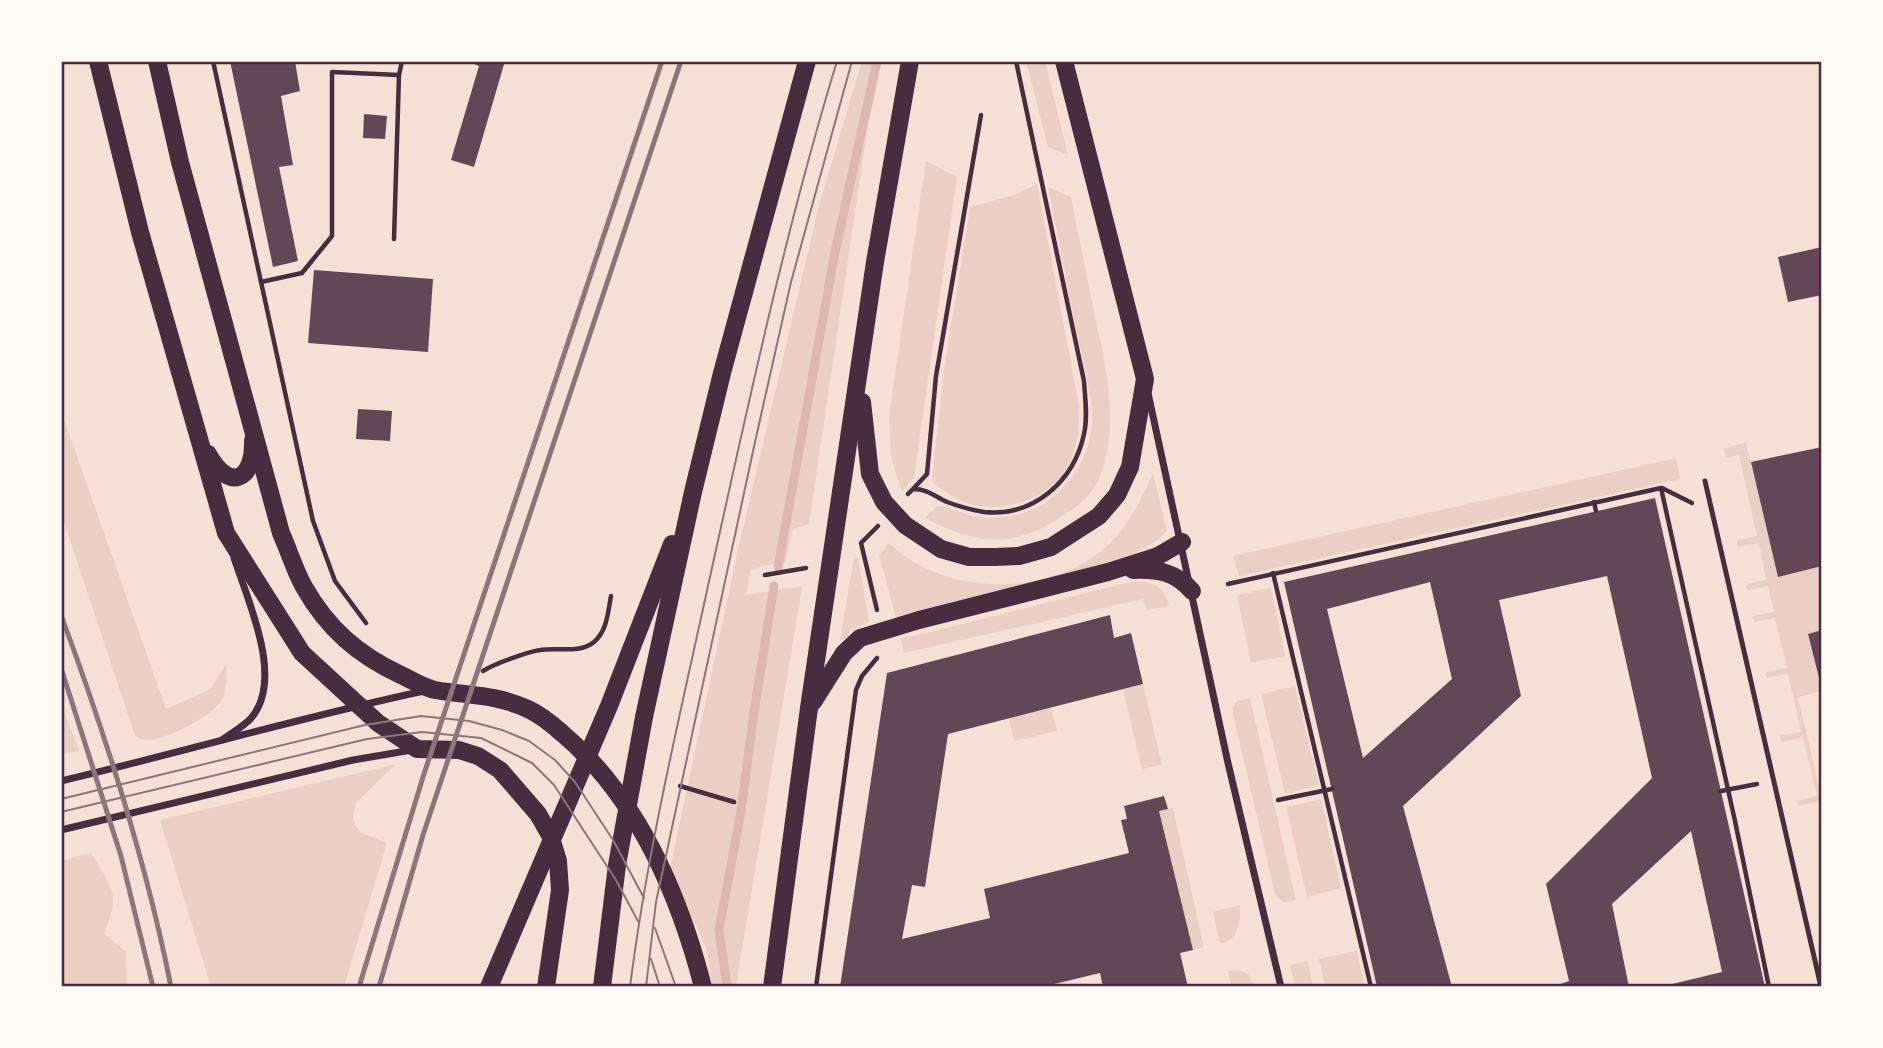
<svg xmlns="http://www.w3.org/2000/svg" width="1883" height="1048" viewBox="0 0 1883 1048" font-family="'Exo 2',sans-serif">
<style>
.green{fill:#ebcfc5}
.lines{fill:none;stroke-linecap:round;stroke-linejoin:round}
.stream{stroke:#dcb8b0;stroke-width:9}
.building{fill:#644757;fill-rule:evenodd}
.path{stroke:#4a2c40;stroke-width:4.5}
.service{stroke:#4a2c40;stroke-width:5}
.minor{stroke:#4a2c40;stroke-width:7}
.primary{stroke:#4a2c40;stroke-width:18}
.tram{stroke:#8f747c;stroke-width:2}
.rail{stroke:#8f747c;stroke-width:5}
.neatline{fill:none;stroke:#4a2c40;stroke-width:2.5}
</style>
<rect width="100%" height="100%" fill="#f7e1d7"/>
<g class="green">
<path d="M862,61H882L868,125L809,524L793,529L785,562L751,569L746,595L802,586L736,987H713L707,950L670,869L737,554L785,350L818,209Z"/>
<path d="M1026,61H1045L1068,155L1048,147Z"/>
<path d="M926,161L957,177L914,477L902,492L891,457L889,416Z"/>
<path d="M1037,184L1079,405C1079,426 1079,445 1069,464C1052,498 1006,514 970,504C956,500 944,491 932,482L943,377L970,207L1017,194Z"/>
<path d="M1048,187L1071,197C1078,234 1086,271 1093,307C1105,363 1121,421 1100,476C1092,499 1071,511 1051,523C1006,550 968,541 925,518L937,506C950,506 960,513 973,516C986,519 1003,518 1015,515C1057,507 1090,465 1092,423C1093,396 1084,365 1078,339C1068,288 1058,238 1048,187Z"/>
<path d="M61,411L166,709L211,689L226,663C227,675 228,689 221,701C212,716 163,742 145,740C141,740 138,737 135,736L61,513Z"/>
<path d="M1746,442L1778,576L1822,566V630L1808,634L1822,691L1798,697L1822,800V814L1819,802L1798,806L1797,801L1817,796L1803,738L1782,742L1780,739V736L1801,732L1788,674L1767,678L1765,675L1766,672L1787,668L1775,618L1755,622L1753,619L1754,616L1774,612L1768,586L1748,590L1746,587L1747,584L1766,580L1759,543L1739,547L1737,544V540L1757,536L1739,455L1726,458L1724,449Z"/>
<path d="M1676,458L1680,479L1239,576L1233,556Z"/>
<path d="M1153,473L1167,531C1127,572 1034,583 980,595C951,601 924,610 896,618L879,555L889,543C944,597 1050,598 1107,546C1129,525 1141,501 1153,473Z"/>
<path d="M854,558H858L869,622L851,630L846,638L840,641Z"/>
<path d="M1134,581C1154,582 1164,585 1169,606L1147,610L1143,599L904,653L901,639Z"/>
<path d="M1271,588L1285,656L1251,663L1237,595Z"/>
<path d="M1143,684L1162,765L1142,769L1123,690Z"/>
<path d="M1295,686L1319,785L1285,794L1261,694Z"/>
<path d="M1250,698L1296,900C1286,903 1281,904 1275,894L1233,714V707L1237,701Z"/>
<path d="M61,703L79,751L61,754Z"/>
<path d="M1051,708L1057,731L1014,741L1009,718Z"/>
<path d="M396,764L356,803L353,819L356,827L362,833L387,843L344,987H211L160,820Z"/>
<path d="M1321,799L1341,888L1307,897L1286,807Z"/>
<path d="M1173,808L1204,947L1193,950L1159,811Z"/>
<path d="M91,853C111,887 122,893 104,933L126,952L127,987H61V861Z"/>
<path d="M1240,905C1241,922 1239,939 1220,944L1213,912Z"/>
<path d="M1357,951L1365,987H1325L1319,959Z"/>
<path d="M1308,961L1313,987H1295L1290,965Z"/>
<path d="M1238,970L1248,974L1255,987H1231L1228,971Z"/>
</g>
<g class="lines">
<g class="stream">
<path d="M778,567L835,252L877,61"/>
<path d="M727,987L719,930L741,811L754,712L774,586"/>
</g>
</g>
<g class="building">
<path d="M230,61H295L300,91L281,96L293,165L279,167L298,261L273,267Z"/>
<path d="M467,61H505L474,167L451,160L479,66Z"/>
<path d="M364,114L387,116L385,139L363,138Z"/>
<path d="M1822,247V295L1788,302L1778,257Z"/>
<path d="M314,270L433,279L428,352L308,343Z"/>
<path d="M358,409L392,411L390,441L356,439Z"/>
<path d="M1822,447V566L1778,577L1751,462Z"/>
<path d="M1655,498L1765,987H1660L1722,972L1691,831L1612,904L1629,987H1552L1569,981L1546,884L1652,778L1607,576L1499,600L1521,696L1403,806L1452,987H1377L1284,582ZM1430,582L1452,679L1363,758L1327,609Z"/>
<path d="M1110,615L1114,638L1131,633L1143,684L948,734L925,887L912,885L902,939L990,918L984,889L1129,853L1121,820L1127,819L1124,806L1164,796L1168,809L1159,811L1193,950L1180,953L1188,987H1103L1100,973L1042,987H840L887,673Z"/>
<path d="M1822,630V686H1821L1808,634Z"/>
</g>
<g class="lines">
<g class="path">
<path d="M213,61L313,521L335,581L366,623"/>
<path d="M394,239L399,75L402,61"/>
<path d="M261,282L302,273L332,236V72L399,75"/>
<path d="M914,488L927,474L936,376L981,115"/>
<path d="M1662,488L1692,503"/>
<path d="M908,494L913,489C928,489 934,496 947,502C958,506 972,510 984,512C1034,517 1074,481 1084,434C1088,417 1085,398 1084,381L1016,61"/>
<path d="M1594,502L1596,511"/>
<path d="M1273,573L1371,987"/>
<path d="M765,575L806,568"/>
<path d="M1228,584L1661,488L1735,821L1769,987"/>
<path d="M877,610L861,543L878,526"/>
<path d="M483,671C494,664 527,652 540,650C556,647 580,654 594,642C607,631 608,612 611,596"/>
<path d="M680,786L734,802"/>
<path d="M1721,791L1757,784"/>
<path d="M1278,800L1332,789"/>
<path d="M816,987L856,690L862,676L877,658"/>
</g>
<path class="service" d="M1705,481L1821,987"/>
<g class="minor">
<path d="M1148,393L1228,763L1281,987"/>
<path d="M222,740C231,733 245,726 252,717C284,678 248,601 234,558"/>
<path d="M61,781C183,752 302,717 424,691"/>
<path d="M61,830L353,760L412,750"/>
</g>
<g class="primary">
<path d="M98,61L140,232L226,533L302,653L378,723L417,749L459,750L478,756L500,770L538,814L550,835L558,861L560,890L546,987"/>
<path d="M157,61L180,162L281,533C289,551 295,571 304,587C328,629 358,655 401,675C412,680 424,688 435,690C470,696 495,694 528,709C541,715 553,725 563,734C637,797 679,894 703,987"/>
<path d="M862,402L870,474L884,502L905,525L941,549L969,557H995L1019,556L1051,547L1099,516L1117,495L1130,467L1145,379L1064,61"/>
<path d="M208,454C229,492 254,481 253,441"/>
<path d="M1133,570C1158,569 1176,572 1192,591"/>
<path d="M813,702L844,653L860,638L919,620L1108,572L1158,556L1182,542"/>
<path d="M489,987L609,706L672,544"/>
<path d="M602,987L617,865L644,717L693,492L722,373L807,61"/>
<path d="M772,987L809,708L875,262L910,61"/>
</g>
<g class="tram">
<path d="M61,799L365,725L421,716L469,721L502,730L529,741L555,760L575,782L613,840L644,898"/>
<path d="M61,812L367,739L422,732L481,738L532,763L554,785L616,880L639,923"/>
<path d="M655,928L676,987"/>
<path d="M651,959L660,987"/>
<path d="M630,987C647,852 679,719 708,586C747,410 784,235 837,61"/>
<path d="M646,987L656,902L755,442L791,282L852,61"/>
</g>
<g class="rail">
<path d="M61,615C106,736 146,860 171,987"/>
<path d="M61,668L121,856L153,987"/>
<path d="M359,987L423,777L662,61"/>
<path d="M379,987L423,835L681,61"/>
</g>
</g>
<rect width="1883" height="1048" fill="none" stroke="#fffaf5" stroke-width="126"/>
<rect x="63" y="63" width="1757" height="922" class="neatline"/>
</svg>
